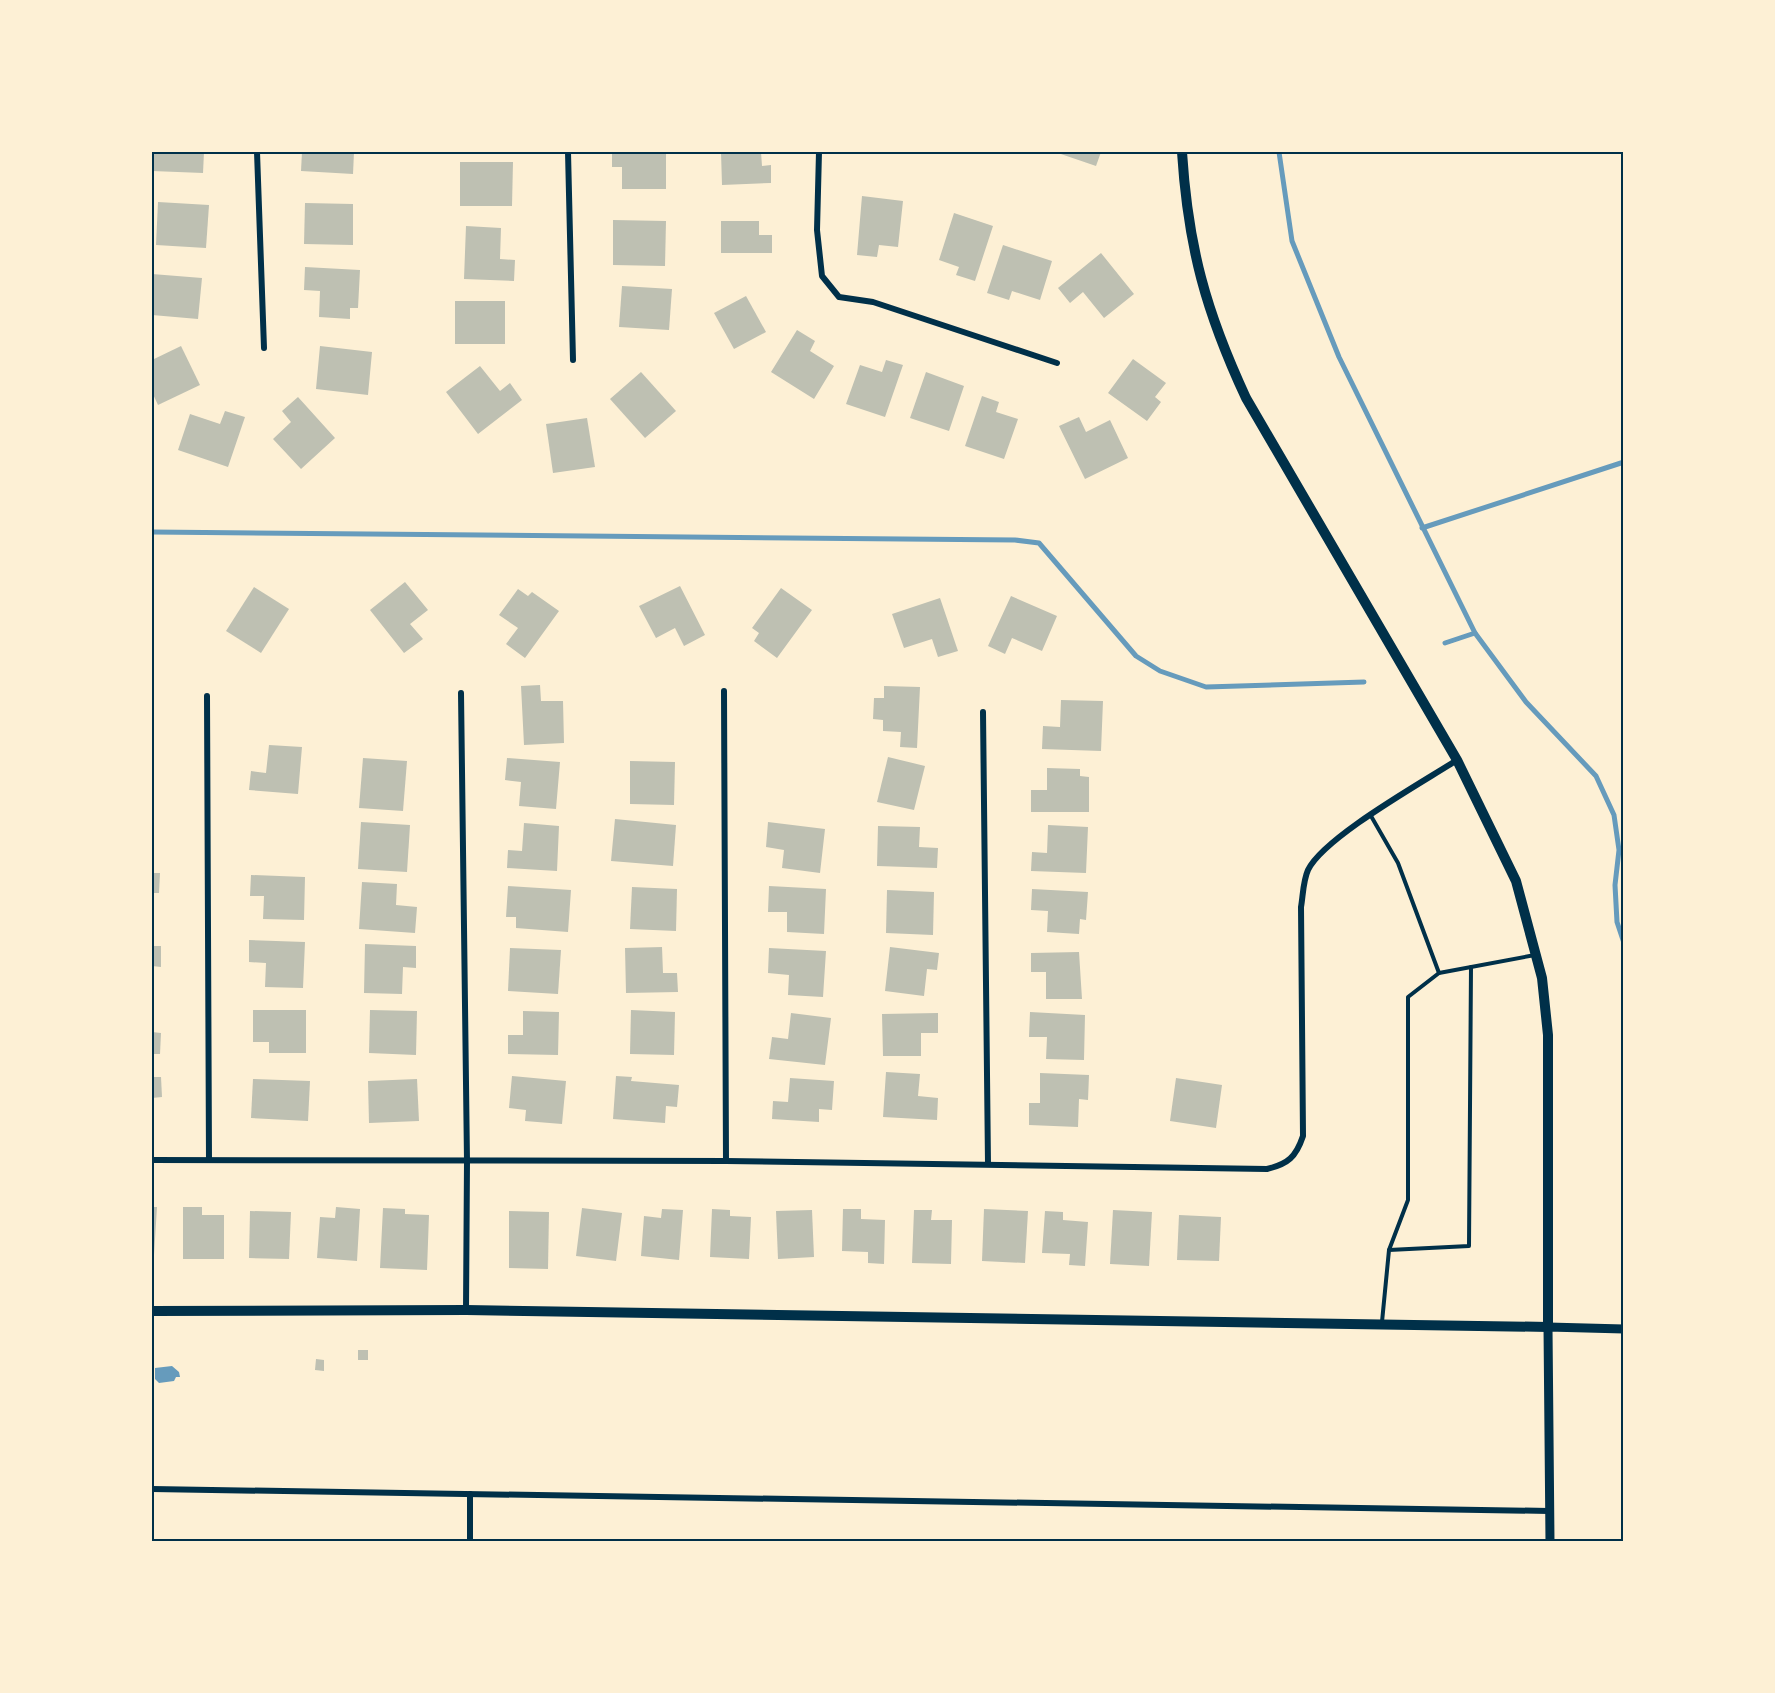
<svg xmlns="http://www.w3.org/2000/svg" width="1775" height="1693" viewBox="0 0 1775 1693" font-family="Montserrat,sans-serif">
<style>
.water{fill:#669bbc}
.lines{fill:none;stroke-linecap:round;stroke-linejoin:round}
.stream{stroke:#669bbc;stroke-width:5}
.building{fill:#bec0b2}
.service{stroke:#003049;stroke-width:4}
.minor{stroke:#003049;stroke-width:6}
.tertiary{stroke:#003049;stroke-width:9}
.secondary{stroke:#003049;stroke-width:10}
.neatline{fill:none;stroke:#003049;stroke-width:2}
</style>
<rect width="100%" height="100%" fill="#fdf0d5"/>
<path class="water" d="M172,1366L179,1372L180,1377H176L174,1381L159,1383L155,1379V1368Z"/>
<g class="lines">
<g class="stream">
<path d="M1279,152L1292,241L1339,357L1475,633L1526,702L1596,776L1614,815L1619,850L1615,885L1617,922L1624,943"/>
<path d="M1422,528L1624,462"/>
<path d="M152,532L1015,540L1039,543L1136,656L1160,671L1206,687L1364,682"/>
<path d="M1445,643L1475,633"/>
</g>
</g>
<g class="building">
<path d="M152,152H204L203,173L152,171Z"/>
<path d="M302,152H354L353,174L301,171Z"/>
<path d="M612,152H666V189H622V167H612Z"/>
<path d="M721,152H761L762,166L771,165V183L722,185Z"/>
<path d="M1055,152H1101L1096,166Z"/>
<path d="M460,162H513L512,206H460Z"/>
<path d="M862,196L903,201L898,247L879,245L877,257L857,255Z"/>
<path d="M158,202L209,205L206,248L156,245Z"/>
<path d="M305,203L353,204V245L304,244Z"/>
<path d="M954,213L993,226L975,281L956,275L959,267L939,260Z"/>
<path d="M613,220L666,221L665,266L613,265Z"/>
<path d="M721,221H759V235H772V253H721Z"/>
<path d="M466,226L501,228L500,259L515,260L514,281L464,279Z"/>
<path d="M1003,245L1052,261L1040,300L1012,291L1009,300L987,293Z"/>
<path d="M1101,253L1134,294L1104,318L1083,292L1070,303L1058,288Z"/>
<path d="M305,267L360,270L358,308H350V319L319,317L320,291L304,290Z"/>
<path d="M152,274L202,278L198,319L152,315Z"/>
<path d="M622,286L672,289L669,330L619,327Z"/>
<path d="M746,296L766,332L734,349L714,313Z"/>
<rect x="455" y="301" width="50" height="43"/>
<path d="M797,330L815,341L810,351L834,366L814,399L771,372Z"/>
<path d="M181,346L200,385L158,405L152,392V360Z"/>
<path d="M320,346L372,352L368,395L316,389Z"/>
<path d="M1133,359L1166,383L1155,397L1161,402L1147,421L1108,393Z"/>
<path d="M886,360L903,365L885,417L846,404L860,365L882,372Z"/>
<path d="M480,366L500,391L510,383L522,400L478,434L446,392Z"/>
<path d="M641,372L676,411L645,438L610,399Z"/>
<path d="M926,372L964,386L949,431L910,418Z"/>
<path d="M982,396L999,402L996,412L1018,419L1004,459L965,446Z"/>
<path d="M298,397L335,438L301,469L273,439L291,422L282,411Z"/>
<path d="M225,411L245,417L228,467L178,450L190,414L220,424Z"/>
<path d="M1079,417L1086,432L1110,420L1128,458L1085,479L1059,426Z"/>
<path d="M587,418L595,467L553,473L546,424Z"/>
<path d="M405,582L428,610L410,624L423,639L404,653L370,610Z"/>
<path d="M680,586L705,635L684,646L675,628L656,638L639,606Z"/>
<path d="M254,587L289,609L261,653L226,631Z"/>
<path d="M781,588L812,610L777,658L754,641L759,633L752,628Z"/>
<path d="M518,589L528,596L532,592L559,611L525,658L506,644L518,628L499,615Z"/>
<path d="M1011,596L1057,616L1042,651L1012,638L1005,654L988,646Z"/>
<path d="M940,598L958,651L938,657L932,639L904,648L892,614Z"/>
<path d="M540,685L541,701H563L564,743L524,745L521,686Z"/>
<path d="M884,686L920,687L917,748L900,747L901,732L883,731V720L873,719L874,698H884Z"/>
<path d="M1061,700L1103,701L1101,751L1042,749L1043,726L1060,727Z"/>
<path d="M269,745L302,747L298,794L249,790L251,771L266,773Z"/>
<path d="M888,757L925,766L914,810L877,802Z"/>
<path d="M363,758L407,761L403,811L359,808Z"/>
<path d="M507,758L560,762L556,809L519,806L521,782L505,780Z"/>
<path d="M630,761L675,762L674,805L630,804Z"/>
<path d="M1047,768L1080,769V776L1089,777V812H1031V790H1047Z"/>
<path d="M615,819L676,825L673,866L611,861Z"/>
<path d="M361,822L410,825L407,872L358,869Z"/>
<path d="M768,822L825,829L820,873L782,868L784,850L766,847Z"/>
<path d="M524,823L559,826L557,871L507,868L508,850L522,851Z"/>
<path d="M1048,825L1088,827L1086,873L1031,871L1032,852L1047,853Z"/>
<path d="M878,826L920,827L919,847L938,848L937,868L877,866Z"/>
<path d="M152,873H160L159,893H152Z"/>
<path d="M251,875L305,877L304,920L263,919L264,896H250Z"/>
<path d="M362,882L397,884L396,905L417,907L415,933L359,929Z"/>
<path d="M508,886L571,890L568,932L516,928V917H506Z"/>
<path d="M769,886L826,889L824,934L787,932V912H768Z"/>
<path d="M632,887L677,889L676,931L630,929Z"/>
<path d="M1032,889L1088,892L1086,920L1080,919L1079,934L1047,932L1048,911L1031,910Z"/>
<path d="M887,890L934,892L933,935L886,933Z"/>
<path d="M249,940L305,942L303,988L265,987L266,963L249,962Z"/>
<path d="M365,944L416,946V968L403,967L402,994L364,993Z"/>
<path d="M152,946H161V967L152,966Z"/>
<path d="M662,947L663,973H677L678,992L626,993L625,948Z"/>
<path d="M890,947L939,953L937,970L927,969L924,996L885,991Z"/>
<path d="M510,948L561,950L558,994L508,991Z"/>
<path d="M769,948L826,951L823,997L788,995L789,975L768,973Z"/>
<path d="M1079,952L1082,999H1046V972H1031V953Z"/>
<path d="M253,1010H306V1053H269V1042H253Z"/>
<path d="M370,1010L417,1011L416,1055L369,1053Z"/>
<path d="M631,1010L675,1012L674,1055L630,1054Z"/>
<path d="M523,1011L559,1012L558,1055L508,1054V1035H523Z"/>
<path d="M1030,1012L1085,1015L1084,1060L1046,1059L1047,1037H1029Z"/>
<path d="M791,1013L831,1018L825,1065L769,1059L772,1037L788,1039Z"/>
<path d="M938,1013V1033H921V1056H883L882,1014Z"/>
<path d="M152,1032L161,1033L160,1054H152Z"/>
<path d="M886,1072L920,1074L918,1096L938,1098L937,1120L883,1117Z"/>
<path d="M1040,1073L1089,1075L1088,1100L1079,1099L1078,1127L1029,1125V1103H1040Z"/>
<path d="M512,1076L566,1081L562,1124L525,1121L526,1110L509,1108Z"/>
<path d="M616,1076L632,1077L631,1081L679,1085L677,1107L666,1106L665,1123L613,1119Z"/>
<path d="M152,1077H161L162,1097L152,1098Z"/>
<path d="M790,1078L834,1081L832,1110L819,1109V1122L772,1119L773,1101L788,1102Z"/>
<path d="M1176,1078L1222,1085L1216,1128L1170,1121Z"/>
<path d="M253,1079L310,1081L308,1121L251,1118Z"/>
<path d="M417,1079L419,1121L369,1123L368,1081Z"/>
<path d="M152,1207H157L154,1255H152Z"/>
<path d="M183,1207H202V1215H224V1259H183Z"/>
<path d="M336,1207L360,1209L357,1261L317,1258L320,1217L335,1218Z"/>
<path d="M383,1208L405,1209V1214L429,1215L427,1270L380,1268Z"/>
<path d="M582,1208L622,1213L616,1261L576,1256Z"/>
<path d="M662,1209L683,1210L679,1260L641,1256L644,1216L661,1218Z"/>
<path d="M712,1209L730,1210V1216L751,1217L749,1259L710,1257Z"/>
<path d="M843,1209H861V1219L885,1220L884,1264L868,1263V1252L842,1251Z"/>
<path d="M984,1209L1028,1211L1025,1263L982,1261Z"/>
<path d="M812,1210L814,1257L778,1259L776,1211Z"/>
<path d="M914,1210H932L931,1220H952L951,1264L912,1263Z"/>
<path d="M1113,1210L1152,1212L1149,1266L1110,1264Z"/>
<path d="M250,1211L291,1212L289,1259L249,1258Z"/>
<path d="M509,1211L549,1212L548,1269L509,1268Z"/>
<path d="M1045,1211L1063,1212V1220L1088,1222L1085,1266L1069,1265L1070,1254L1042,1253Z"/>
<path d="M1179,1215L1221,1217L1219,1261L1177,1260Z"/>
<rect x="358" y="1350" width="10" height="10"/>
<path d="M316,1359L324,1360V1371L315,1370Z"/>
</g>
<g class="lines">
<g class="service">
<path d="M1371,816L1398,863L1439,973L1535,955"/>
<path d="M1389,1250L1408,1200V997L1439,973"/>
<path d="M1382,1322L1389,1250L1469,1246L1471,967"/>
</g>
<g class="minor">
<path d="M257,152L264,348"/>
<path d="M568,152L573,360"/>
<path d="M819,152L817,230L822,276L839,297L873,302L1057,363"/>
<path d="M724,691L726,1161"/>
<path d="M461,693L467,1161L466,1310"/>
<path d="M207,696L209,1160"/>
<path d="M983,712L988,1164"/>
<path d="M152,1160L726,1161L1267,1169C1288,1164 1296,1157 1303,1136L1301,907C1303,896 1303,881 1308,870C1324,837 1423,782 1457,760"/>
<path d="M152,1489L1549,1511"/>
<path d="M470,1542V1494"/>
</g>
<path class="tertiary" d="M1550,1542L1548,1327L1624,1329"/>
<path class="secondary" d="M152,1311L466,1310L1548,1327V1035L1542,978L1516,881L1457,760L1246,398C1206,312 1188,247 1182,152"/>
</g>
<rect width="1775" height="1693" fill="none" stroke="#fdf0d5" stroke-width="306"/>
<rect x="153" y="153" width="1469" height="1387" class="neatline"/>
</svg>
